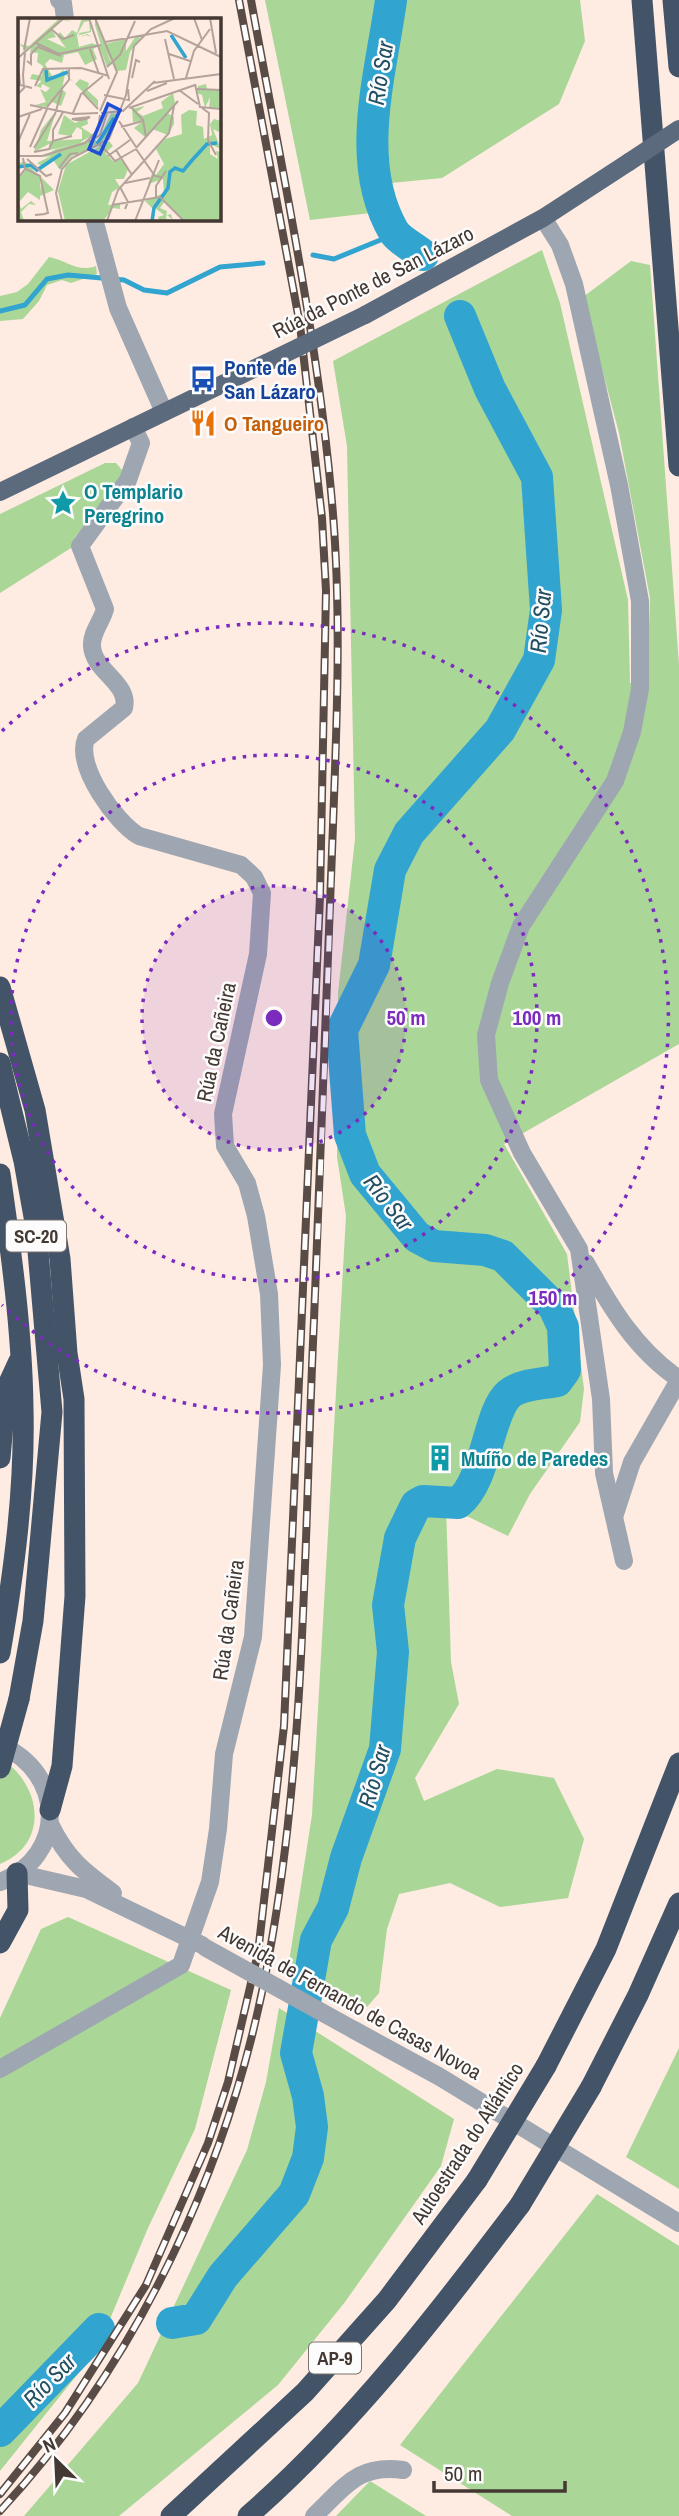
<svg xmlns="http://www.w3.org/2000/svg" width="679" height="2516" viewBox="0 0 679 2516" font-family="'Archivo Narrow',sans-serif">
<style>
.green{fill:#aad698}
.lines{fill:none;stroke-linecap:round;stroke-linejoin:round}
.stream{stroke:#32a4d0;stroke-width:5}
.river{stroke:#32a4d0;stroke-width:32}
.minor{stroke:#9ea6b1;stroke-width:18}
.major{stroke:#5b6a7c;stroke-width:18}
.highway{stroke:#435469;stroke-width:21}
.rail-casing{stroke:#594c46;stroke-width:8}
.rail{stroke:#fcfcfc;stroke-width:5;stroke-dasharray:16;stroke-linecap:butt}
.minor-bridge{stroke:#9ea6b1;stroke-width:18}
.major-bridge{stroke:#5b6a7c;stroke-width:18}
.highway-bridge{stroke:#435469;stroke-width:21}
.ring{fill:none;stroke:#7b2cbf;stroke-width:3.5;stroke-dasharray:3.5 7}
.labels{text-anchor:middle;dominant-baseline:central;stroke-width:5;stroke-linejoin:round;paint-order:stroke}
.shield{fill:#fcfcfc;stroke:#7b736f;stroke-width:2}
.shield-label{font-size:19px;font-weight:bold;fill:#443832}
.street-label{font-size:21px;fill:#443832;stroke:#fcfcfc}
.transit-label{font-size:21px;font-weight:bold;fill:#164399;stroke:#fcfcfc;text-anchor:start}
.food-label{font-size:21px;font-weight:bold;fill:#c56008;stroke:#fcfcfc;text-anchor:start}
.culture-label{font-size:21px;font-weight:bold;fill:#0d838f;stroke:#fcfcfc;text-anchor:start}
.water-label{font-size:23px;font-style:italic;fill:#214e61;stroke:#fcfcfc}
.inset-river{fill:none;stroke:#32a4d0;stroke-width:3.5}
.inset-road{fill:none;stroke:#b4a39b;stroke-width:2}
.view{fill:#1d4ed8;fill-opacity:0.15;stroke:#1d4ed8;stroke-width:3.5}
.inset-edge{fill:none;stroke:#443832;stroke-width:3.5}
.centre{fill:#7b2cbf;stroke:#fcfcfc;stroke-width:3.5}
.ring-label{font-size:21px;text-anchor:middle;font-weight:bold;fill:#7b2cbf;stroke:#fcfcfc;stroke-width:5;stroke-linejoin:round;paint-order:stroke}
</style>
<rect width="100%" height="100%" fill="#feebe1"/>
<g class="green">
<path d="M265,0H375L364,168L371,213L310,220Z"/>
<path d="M406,0H580L585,41L559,104L442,178L391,183L379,142Z"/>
<path d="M542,250L560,303L628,600L630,683H647L650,598L619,433L583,297L631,261L650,265L679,665V1044L504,1144L567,1254L584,1389L580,1422L530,1494L508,1536L446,1506L451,1662L459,1704L415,1778L424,1801L497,1769L554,1778L584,1839L568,1898L500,1907L450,1883L399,1894L387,1929L379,1993L367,2007L289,1962L312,1815L346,1216L337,1157L338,993L355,839L347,446L333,361Z"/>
<path d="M49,257C66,260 78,273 96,266L97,274L71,283L62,280L47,285L39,301L23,319L0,321V296L17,292L28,284Z"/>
<path d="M105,463H116L122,470V478L75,537L71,548L0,593V514Z"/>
<path d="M0,1758C41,1783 51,1843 0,1864Z"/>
<path d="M68,1917L231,1990L195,2129L148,2228L97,2350L0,2471V2018L41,1929Z"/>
<path d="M279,2008L454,2119L441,2166L345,2302L278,2385L119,2516H24L138,2383L247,2150L266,2082Z"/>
<path d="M679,2048V2189L626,2157Z"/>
<path d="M597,2194L679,2246V2516H512L400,2445Z"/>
<path d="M370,2481L426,2516H336Z"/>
</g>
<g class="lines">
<g class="stream">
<path d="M313,255L334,259L395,234"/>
<path d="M0,311L25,305L47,279L68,275L124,280L144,290L167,293L220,267L263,263"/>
</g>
<g class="river">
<path d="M391,0C381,74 353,162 394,232C400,241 415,248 423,255"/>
<path d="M172,2323L196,2319L223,2276L294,2194L308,2158L312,2127L308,2096L296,2053L316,1940L333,1908L346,1858L385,1749L393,1652L388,1605L400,1538L416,1505L423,1501L458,1503C487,1480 488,1412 509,1394C521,1384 542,1384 557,1381L565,1370L563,1327L554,1307L503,1256L485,1250L434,1246L417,1237L365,1174L350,1135L342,1030L374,965L390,870L409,833L500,730L539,660L546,610L537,477L490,389L460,316"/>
<path d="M0,2431L99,2329"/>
</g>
<g class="minor">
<path d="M59,0L63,3L65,19"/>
<path d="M543,218L560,245L574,284L619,485L640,601V689L632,732L615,781L521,926L500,983L486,1035L489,1080L522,1153L579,1249L601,1399L604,1473L624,1561"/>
<path d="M94,219L118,308L164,412"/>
<path d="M586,1263C611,1308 636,1350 679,1379"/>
<path d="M615,1514L632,1462L679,1380"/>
<path d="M0,1745C65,1772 68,1856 0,1882"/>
<path d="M50,1824C67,1859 83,1871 113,1893"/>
<path d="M17,1873L86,1889L202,1945"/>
<path d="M354,2030L440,2077L679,2223"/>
<path d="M0,2069L181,1965L210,1882L218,1829L224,1754L253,1637L272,1365L269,1294L256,1216L247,1183L225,1146L223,1114L258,954L262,893L254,877L241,865L139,836C116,823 75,766 86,739L124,708C130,683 93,671 92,646C91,633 102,621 105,609L80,546L128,480L141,443L133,427"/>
<path d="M314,2516C345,2487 357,2464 403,2470"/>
</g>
<g class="major">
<path d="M365,315L543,218L629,162"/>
<path d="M0,492L266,363"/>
</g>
<g class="highway">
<path d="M642,0L679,466"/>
<path d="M673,0L679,67"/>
<path d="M0,987L35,1110L60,1259L67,1353L74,1399L75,1596L62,1766L50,1810"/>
<path d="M0,1063L24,1161L36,1228L52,1412L33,1621L19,1699"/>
<path d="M0,1174C11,1251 22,1330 23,1408C25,1490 14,1572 0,1653"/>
<path d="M0,1458L6,1389L19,1361"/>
<path d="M0,1943L18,1910L17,1873"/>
<path d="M546,2066L606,1949L679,1763"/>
<path d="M591,2087L638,1995L679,1903"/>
<path d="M171,2516L305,2392L387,2300L477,2180"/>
<path d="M248,2516C352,2425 437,2315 520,2205"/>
</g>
<g class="rail-casing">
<g id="rail">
<path d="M0,2494L65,2413L146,2285L208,2143L228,2082L258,1953L284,1726L320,896L326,591L322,518L300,325L239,0"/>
<path d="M0,2511C141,2359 233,2159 269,1956C307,1747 304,1531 314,1320C321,1164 327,1008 332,852C336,740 342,626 333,514C319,341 282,171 251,0"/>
</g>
</g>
<use href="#rail" class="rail"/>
<path class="minor-bridge" d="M206,1948L354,2030"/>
<g class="major-bridge">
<path d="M629,162L679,129"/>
<path d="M266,363L365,315"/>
</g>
<g class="highway-bridge">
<path d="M0,1768L19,1699"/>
<path d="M477,2180L546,2066"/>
<path d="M520,2205L591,2087"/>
</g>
</g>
<circle cx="274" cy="1018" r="132" fill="#7b2cbf" fill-opacity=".12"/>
<g class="ring">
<circle cx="274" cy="1018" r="132"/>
<circle cx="274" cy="1018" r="263"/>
<path d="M2 731A395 395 0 1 1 2 1305"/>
</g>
<defs>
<g id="bus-bare" transform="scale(2.1)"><path d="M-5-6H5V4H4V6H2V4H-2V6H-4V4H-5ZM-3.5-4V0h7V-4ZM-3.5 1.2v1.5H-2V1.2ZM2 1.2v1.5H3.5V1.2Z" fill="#1a4fb4" stroke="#fcfcfc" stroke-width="2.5" paint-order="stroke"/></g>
<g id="restaurant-bare" transform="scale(2.1)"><path d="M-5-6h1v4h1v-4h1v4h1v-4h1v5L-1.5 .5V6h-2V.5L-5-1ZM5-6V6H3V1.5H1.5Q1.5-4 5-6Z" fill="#e8710a" stroke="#fcfcfc" stroke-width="2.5" paint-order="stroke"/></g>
<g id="sight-bare" transform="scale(2.1)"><path d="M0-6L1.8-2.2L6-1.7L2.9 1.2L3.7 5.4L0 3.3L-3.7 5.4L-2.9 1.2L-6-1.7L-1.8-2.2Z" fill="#0f9aa8" stroke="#fcfcfc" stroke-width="2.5" paint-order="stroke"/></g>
<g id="building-bare" transform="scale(2.1)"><path d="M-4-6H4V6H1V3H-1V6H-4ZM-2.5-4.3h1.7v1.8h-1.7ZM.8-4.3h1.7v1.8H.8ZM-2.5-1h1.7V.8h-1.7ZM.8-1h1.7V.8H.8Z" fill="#0f9aa8" stroke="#fcfcfc" stroke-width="2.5" paint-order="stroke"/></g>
</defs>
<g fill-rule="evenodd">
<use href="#bus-bare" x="203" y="379"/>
<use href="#restaurant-bare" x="203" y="423"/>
<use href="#sight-bare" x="63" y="503"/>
<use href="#building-bare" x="440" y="1458"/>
</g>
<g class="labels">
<g class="shield">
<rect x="6" y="1220.5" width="60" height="31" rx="5"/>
<rect x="309" y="2342.5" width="52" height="31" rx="5"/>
</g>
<g class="shield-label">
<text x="36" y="1236">SC-20</text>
<text x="335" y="2358">AP-9</text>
</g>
<g class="street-label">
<text transform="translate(373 282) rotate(-27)">Rúa da Ponte de San Lázaro</text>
<text transform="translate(216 1042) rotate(-78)">Rúa da Cañeira</text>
<text transform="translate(228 1620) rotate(-82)">Rúa da Cañeira</text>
<text transform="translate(350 2002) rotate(29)">Avenida de Fernando de Casas Novoa</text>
<text transform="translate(467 2143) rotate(-57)">Autoestrada do Atlántico</text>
</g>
<g class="transit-label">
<text x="224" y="367">Ponte de<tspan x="224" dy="24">San Lázaro</tspan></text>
</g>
<g class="food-label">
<text x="224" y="423">O Tangueiro</text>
</g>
<g class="culture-label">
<text x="84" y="491">O Templario<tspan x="84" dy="24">Peregrino</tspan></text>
<text x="461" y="1458">Muíño de Paredes</text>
</g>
<g class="water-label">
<text transform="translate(380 73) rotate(-81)">Río Sar</text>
<text transform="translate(540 621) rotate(-85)">Río Sar</text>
<text transform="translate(389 1202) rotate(52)">Río Sar</text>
<text transform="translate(374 1776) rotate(-74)">Río Sar</text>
<text transform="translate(49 2380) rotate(-46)">Río Sar</text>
</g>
</g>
<g transform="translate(18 18)">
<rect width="203" height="203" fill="#feebe1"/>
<path d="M42,0L55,4L45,2L33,11L38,19L29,21L48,30L39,18L42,14L47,20L54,12L59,15L64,0H71L74,8L73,14L62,17V19H64V18L69,16L74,19L68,17L63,19H62L61,15L72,13L71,3L66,4L59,17L61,29L75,25V15V26L83,27L77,7V1L87,26L108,21V33L118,18L124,17L112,34L108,52L99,53L88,33L94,46L89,49L81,28L75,31L79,41L67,47L60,34L46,37L44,45L32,41L27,46L36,61L45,52L57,66L62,61L71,65L69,72L80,82V89L47,56L44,71L48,75L43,88L32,83L29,89L17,87L28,84L22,71L28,74L32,70L24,66L23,70L18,68L24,63L12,61L14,56L24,58L25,48L19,44L20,35L12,34L14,26L0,41L7,31L1,26L11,28ZM188,66L189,71L203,72V91L191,90L192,79L187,90L184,77L179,75L180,68ZM155,75L157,85L149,95L156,99V106L150,117L134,111L127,119L116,110L125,103L115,104L114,91L127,88L119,94L125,98L145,90L143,84ZM171,92L179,93L178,107L185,109L186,121L194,117L192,106L196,101L203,103L201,114L195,111L203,131L192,126V136L200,141L198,133L203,134V203H167L147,183L142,190L149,193L148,201L155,202L149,197L153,196L155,203L141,202L140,199L146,197L137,190L136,202L133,203L135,191L127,183L146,175L145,161L130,166L135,153L138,157L146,146L138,131L147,121L164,116L163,97ZM38,93L29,123L64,121V112L59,109L53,118L40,116L46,97L57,105L69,99L70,106L63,109L75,117L61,125L32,132L31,126L16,134L23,112ZM93,95L100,96L95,110L81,128L54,138L42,152L36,143L23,152L14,151L22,159V173L24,160L36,172L22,178V182L10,174L1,184L3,191L13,183L18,187L11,186L3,194L6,203H0V161L8,151L0,146L6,143L19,151L24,148L19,145L33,138L25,139L38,131L76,121L80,124ZM91,123L95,128L87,135L95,143L103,141L110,151L106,161H97L102,169L94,174L90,187L102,186V191L95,190L85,203H47L40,173L48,147Z" fill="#aad698"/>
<path class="inset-river" d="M153,17L168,40M28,52L29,62L50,54M79,126L96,100M176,140L189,126L199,125M0,149L13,147L19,152L43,136M134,203L136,190L150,170L152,154L157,150L165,153L176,140"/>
<path class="inset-road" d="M71,0L91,61M77,0L99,54L82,93M176,0L184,22M192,0L198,35M33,11L45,21L56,17M147,21L156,61M87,24L149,13L203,39M18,25L41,36L83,27M20,29L43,38M72,31L81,56M6,32L12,0M151,36L172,43M0,40L46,0M9,43L13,46V36L22,27M89,49L102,37L117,3M1,55L2,67L14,70M5,57L7,35M114,60L118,42L122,44M168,60L176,33L192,11M135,65L203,56M177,66L182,89L203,91M17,68L25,51L63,50L91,58M179,71L203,72M161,72L180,86M129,73L149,65M65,75L80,91M0,76L6,70L5,57M86,77L111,82L110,71M12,87L56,96L80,95M29,89L51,62V50M113,89L125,102L128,119M111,90L177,67M184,90L191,95L190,122L198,137M45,94L35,112V123L54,118M55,95L63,76L85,58M83,95L105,93L137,63M0,99L24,91M72,99L68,101L63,102H58L54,101ZM101,103L118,129M103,109L125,103M0,124L12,96M70,124L82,117L89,95M82,126L97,143L118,131M12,129L29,91M16,130L37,96L44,72M118,130L160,83M118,131L137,158L144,159M98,132L114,157M16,134L31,131L35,123M0,138H24L67,125L80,112L82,97M90,138L112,122M9,141L28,158L34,156M41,150L52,136L60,135M8,151L22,158L30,195L26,196L17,197L28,196M0,160L7,151L5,140M107,165L132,160M102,169L110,184L107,191M138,179V168L148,153M94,187L142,179L166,203M44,203L38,175L44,151L54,140L91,121L108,77L116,28L133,11L157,0M89,203L100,172L151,115L156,88M117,203L141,142"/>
<path class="view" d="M90,86L102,92L82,136L71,131Z"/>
<rect width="203" height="203" class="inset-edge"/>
</g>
<circle cx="274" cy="1018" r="10" class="centre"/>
<g class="ring-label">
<text x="406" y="1025">50 m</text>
<text x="537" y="1025">100 m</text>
<text x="553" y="1305">150 m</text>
</g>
<g transform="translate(56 2460) rotate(336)" stroke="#fcfcfc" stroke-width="5" paint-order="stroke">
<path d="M0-5L12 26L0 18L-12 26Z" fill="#443832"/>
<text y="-10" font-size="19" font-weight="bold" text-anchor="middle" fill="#443832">N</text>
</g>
<path d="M434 2481v10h131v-10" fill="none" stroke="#443832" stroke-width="3.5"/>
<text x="444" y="2481" font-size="21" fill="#443832" stroke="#fcfcfc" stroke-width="5" paint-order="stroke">50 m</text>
</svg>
